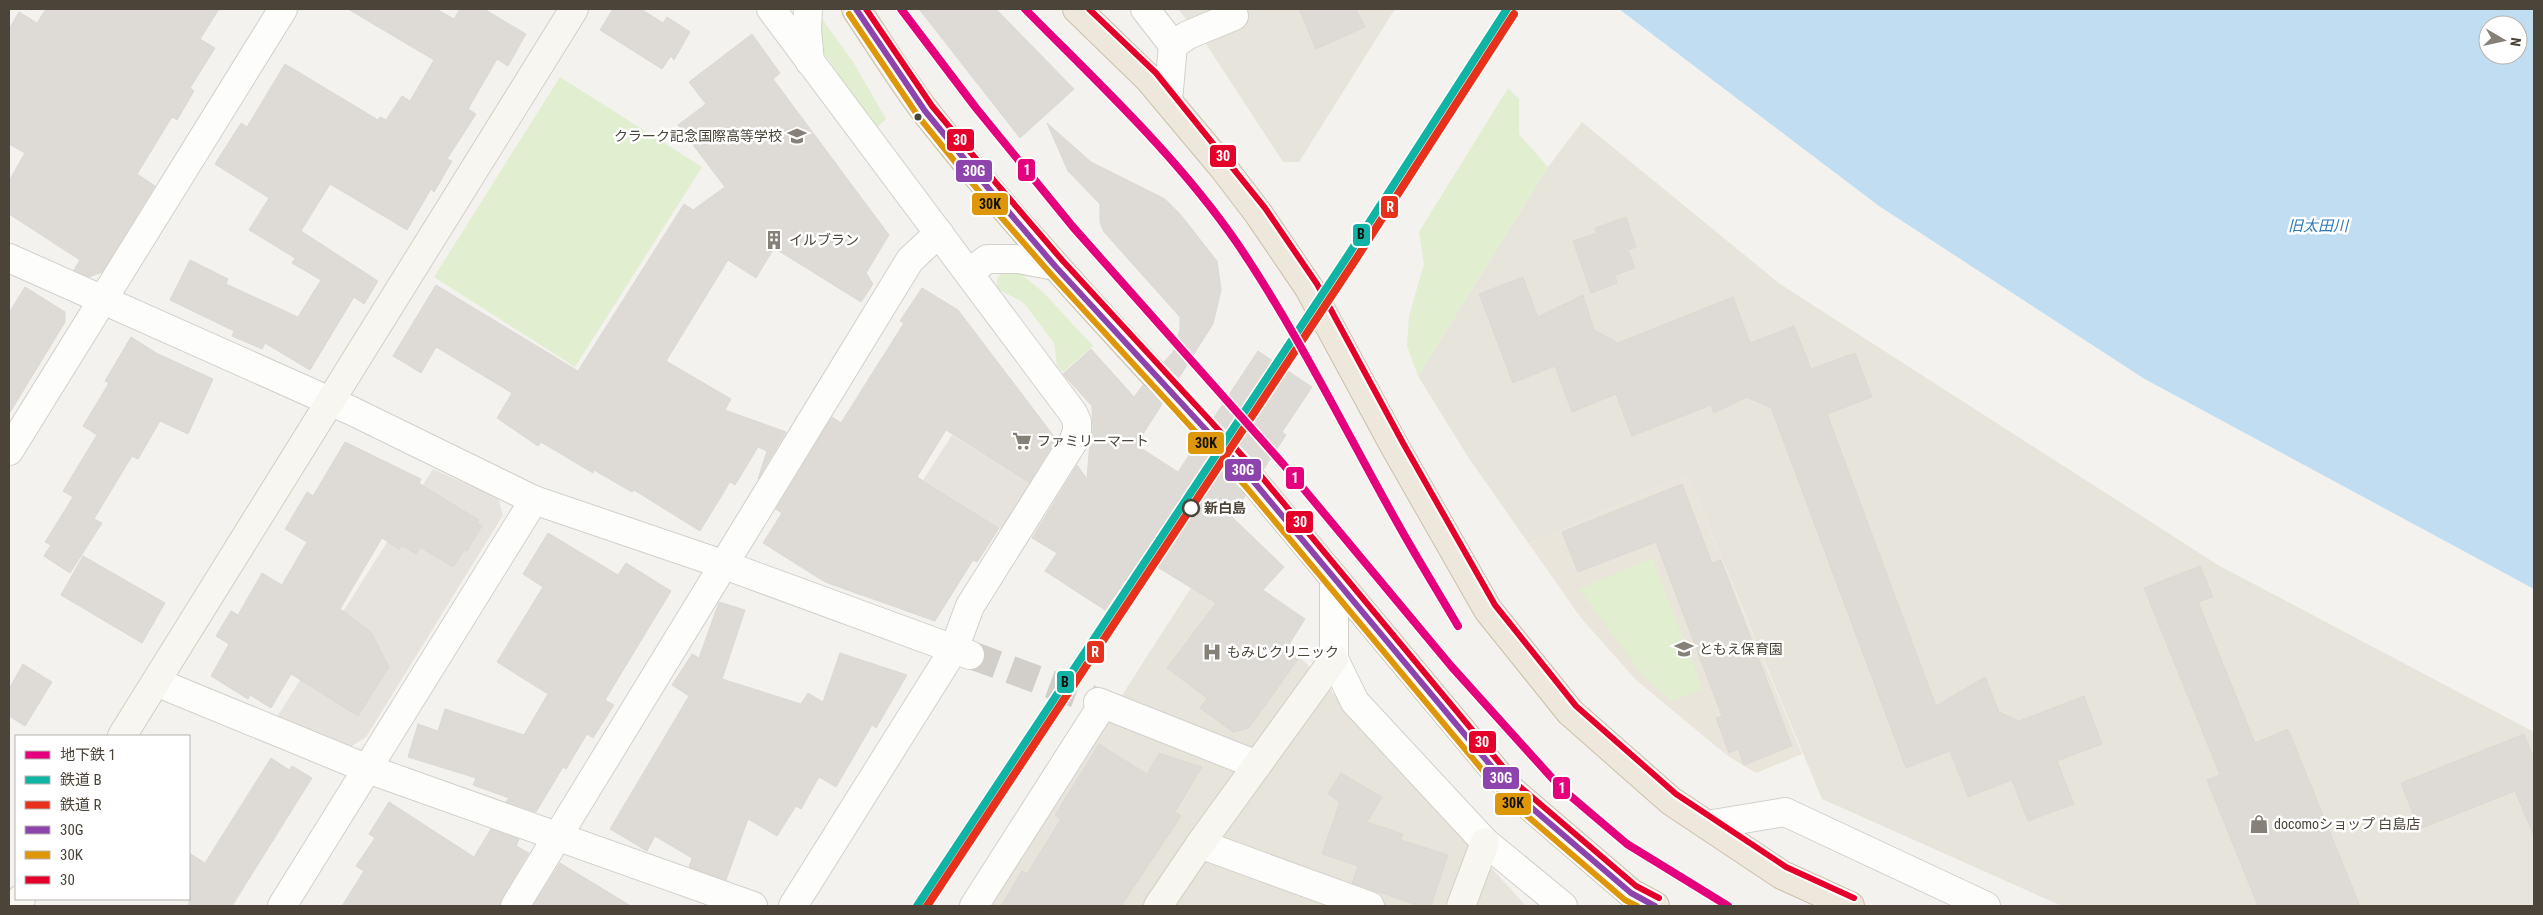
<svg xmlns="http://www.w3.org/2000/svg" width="2543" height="915" viewBox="0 0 2543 915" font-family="'Roboto Condensed','Noto Sans JP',sans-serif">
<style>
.residential{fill:#e7e4dc}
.education{fill:#eae5da}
.green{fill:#e1eecf}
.parking{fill:#e6e3df}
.water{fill:#c0ddf1;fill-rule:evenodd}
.building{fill:#dedbd6;stroke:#dcd9d4}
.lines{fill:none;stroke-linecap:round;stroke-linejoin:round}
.street-tunnel{stroke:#d2cfca;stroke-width:28;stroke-dasharray:28 14;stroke-linecap:butt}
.highway-tunnel{stroke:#d2cfca;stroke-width:28;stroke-dasharray:28 14;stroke-linecap:butt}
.street-casing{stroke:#d2d0cb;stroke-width:30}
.secondary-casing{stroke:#d3cfc5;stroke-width:30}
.highway-casing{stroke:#ccbfa9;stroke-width:30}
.street{stroke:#fdfdfc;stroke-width:28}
.secondary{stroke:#f7f6f1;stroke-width:28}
.highway{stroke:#ede8db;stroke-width:28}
.bus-1-casing{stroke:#fff;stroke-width:10}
.bus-2-casing{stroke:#fff;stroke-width:10}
.bus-3-casing{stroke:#fff;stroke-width:10}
.bus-1{stroke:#8e44ad;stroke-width:6}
.bus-2{stroke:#dd9709;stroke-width:6}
.bus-3{stroke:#e4002b;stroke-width:6}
.rail-1-casing{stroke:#fff;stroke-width:11}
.rail-2-casing{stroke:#fff;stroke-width:11}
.rail-1{stroke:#10b4a4;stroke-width:8}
.rail-2{stroke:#e7311b;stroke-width:8}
.metro-1-casing{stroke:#fff;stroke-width:11}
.metro-1{stroke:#e5007d;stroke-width:8}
.bus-dot{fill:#4b4439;stroke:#fff;stroke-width:2}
.stop-dot{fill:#fff;stroke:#4b4439;stroke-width:2.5}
.labels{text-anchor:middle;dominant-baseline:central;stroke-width:5;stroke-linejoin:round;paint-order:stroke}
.poi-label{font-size:14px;fill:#4b4439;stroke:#fff;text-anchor:start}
.stop-label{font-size:14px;font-weight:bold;fill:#4b4439;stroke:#fff;text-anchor:start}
.water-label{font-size:15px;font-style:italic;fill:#2e7ab2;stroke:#fff}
.line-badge{stroke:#fff;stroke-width:2}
.badge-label{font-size:14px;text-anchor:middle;font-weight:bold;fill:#fff}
.pale-badge-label{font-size:14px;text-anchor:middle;font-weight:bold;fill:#111}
</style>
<rect width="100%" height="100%" fill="#f4f2ee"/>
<g class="residential">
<path d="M1178,9H1395L1299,162H1283L1206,44Z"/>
<path d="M1582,122L1780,284L2218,565L2534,732V906H2062L1822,799L1687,475L1529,544L1468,457L1418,376L1548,167Z"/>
<path d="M1194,583L1304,661L1526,906H987Z"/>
</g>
<path class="education" d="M1687,475L1802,754L1756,773L1729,757L1636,680L1581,618L1529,544Z"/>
<g class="green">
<path d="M818,17L822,19L853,62L886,119L876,128L824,53L819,38Z"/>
<path d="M560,77L702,167L575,367L434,277Z"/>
<path d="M1508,88L1519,99V134L1548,167L1418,376L1407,346L1409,316L1424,264L1419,232Z"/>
<path d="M1003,271L1019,272L1044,293L1093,346L1063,372L1057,366L1054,343L1027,307L1021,301L997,289V279Z"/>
<path d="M1652,558L1703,689L1671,701L1642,674L1579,589Z"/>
</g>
<g class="parking">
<path d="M952,435L1031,485L1003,530L923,480Z"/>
<path d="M433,469L498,498L503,515L366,737L349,748L275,720Z"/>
</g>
<path class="water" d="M1619,9H2534V589L2143,378L1879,206ZM2488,25H2518V55H2488Z"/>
<g class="building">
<path d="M46,9H219L200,39L215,48L190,88L194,91L177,120L172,117L137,174L155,186L102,272L89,277L74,270L80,260L9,214V181L25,153L9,144V29L19,12L37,23Z"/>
<path d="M348,9H436L454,19L460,9H484L526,34L508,66L497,59L468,109L476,114L447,159L452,161L434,192L431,189L407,230L330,184L301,231L378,281L364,304L354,297L310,370L265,343L262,349L232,336L234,331L170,300L190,260L228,279L226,284L298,317L321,280L292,263L295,258L249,230L269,198L215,164L241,123L247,127L285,64L378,120L380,117L386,120L402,96L410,101L434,60Z"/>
<path d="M613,9H641L663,23L667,17L690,32L674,60L671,56L662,69L600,30Z"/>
<path d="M919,9H996L1074,89L1020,138Z"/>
<path d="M1299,9H1356L1365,27L1316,49Z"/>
<path d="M752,34L780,73L773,79L889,235L866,273L873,284L861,302L774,248L756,278L728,260L666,361L731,399L725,410L786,432L758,479L767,451L758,447L735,485L730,482L700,531L634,490L632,492L594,470L593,473L541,442L538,446L497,418L512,393L436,347L421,373L393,356L436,285L578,371L684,204L693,210L725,187L678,125L706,104L689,82Z"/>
<path d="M1047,123L1091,162L1165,199L1180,214L1217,261L1221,290L1213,324L1136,445L1178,472L1258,351L1312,387L1282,432L1286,435L1263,470L1251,467L1244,470L1240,476L1239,485L1245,496L1232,517L1284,567L1263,590L1305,619L1286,649L1299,658L1249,728L1233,732L1200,708L1207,698L1167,668L1216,603L1141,557L1105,610L1045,571L1057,553L1032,538L1077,465L1087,479L1090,442L1093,431L1092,406L1063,374L1091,349L1134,397L1143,385L1156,388L1164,384L1168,378V370L1164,362L1173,352L1180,330V317L1104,232L1100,222V204L1068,171Z"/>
<path d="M1626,217L1636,247L1628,250L1635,268L1615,275L1617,283L1591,293L1573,241L1597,233L1595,228Z"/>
<path d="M1523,277L1538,317L1583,295L1594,330L1618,343L1733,297L1750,343L1794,326L1811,369L1855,353L1872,397L1827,414L1936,706L1985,677L1999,712L2019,721L2084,696L2102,744L2057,761L2074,804L2028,821L2012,780L1968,797L1950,751L1906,768L1771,408L1747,397L1714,413L1711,405L1632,436L1616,394L1572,412L1555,366L1513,383L1479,294Z"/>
<path d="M25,287L65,312V322L9,414V313Z"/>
<path d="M922,288L958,310L1056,439L1029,483L946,430L917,477L999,528L977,562L973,560L935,621L825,582L763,543L782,513L776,509L832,417L841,423L904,323L900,321Z"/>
<path d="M131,337L156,353L213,379L188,434L160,421L138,459L132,456L94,519L102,523L70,573L44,556L51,545L45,542L73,497L63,491L97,435L83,426L109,383L105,381Z"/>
<path d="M345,442L421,479L419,483L479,520L477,523L482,526L467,551L464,550L453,567L420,547L416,554L402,546L399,549L382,538L340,609L371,632L389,667L358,716L291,674L271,708L250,695L248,699L211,676L229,644L216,636L231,611L238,615L262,573L282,585L307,542L285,529L307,492L313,496Z"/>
<path d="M1682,484L1712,563L1721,560L1792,746L1744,765L1738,749L1729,753L1716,718L1722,716L1656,542L1578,572L1562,532Z"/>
<path d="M548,533L618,575L626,563L671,591L605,700L614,705L593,738L587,734L566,769L563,767L536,812L506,802L509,798L473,785L476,778L408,757L418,724L438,731L445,709L524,735L548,694L497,662L543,587L523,574Z"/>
<path d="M83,556L165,603L142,643L61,595Z"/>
<path d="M2200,566L2213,597L2198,602L2255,743L2288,729L2360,906H2258L2207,780L2220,775L2144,588Z"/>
<path d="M719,602L745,610L722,679L801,704L808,693L823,702L840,653L907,675L876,728L872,725L836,787L819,777L801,809L796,806L777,836L748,819L726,880L689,867L692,858L655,836L647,851L610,829L689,696L672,685L692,654L699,658Z"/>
<path d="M23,664L52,682L25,726L9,716V689Z"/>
<path d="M2524,734L2534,759V836L2515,791L2419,829L2401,783Z"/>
<path d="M1099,744L1147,774L1159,753L1202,767L1175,812L1181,816L1121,906H1001L1022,871L1027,874L1061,819L1055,815Z"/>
<path d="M271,758L289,770L292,766L312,778L232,906H189V853L205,863Z"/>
<path d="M1341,773L1382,797L1367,822L1403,834L1401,840L1448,855L1431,906H1420L1352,883L1358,866L1322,854L1340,802L1328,794Z"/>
<path d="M389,802L474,857L491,829L519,839L516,846L529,853L502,898L499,906H342L364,871L356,866L375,838L369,834Z"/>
<path d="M560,863L631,906H533Z"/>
</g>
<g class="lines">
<path class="street-tunnel" d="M971,655L1098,702"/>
<path class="highway-tunnel" d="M1153,373L1254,482"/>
<g class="street-casing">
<g id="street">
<path d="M771,9L1073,413L1077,422V431L1073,442L970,606L954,649L793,906"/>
<path d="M808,9L807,30L810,62"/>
<path d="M1145,9L1173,45L1168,101"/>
<path d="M1173,45L1188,35L1234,16"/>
<path d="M9,258L352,411L534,500L722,564L970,655"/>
<path d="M969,273L987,259H1018L1055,266"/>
<path d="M9,451L283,9"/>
<path d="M1334,581V659L1355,702L1485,842L1563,906"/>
<path d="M156,682L368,769L753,906"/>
<path d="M1098,702L1257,765"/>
<path d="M1707,825L1785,812L1986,906"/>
<path d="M1200,844L1370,906"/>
<path d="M282,906L534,500"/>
<path d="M515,906L910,260L939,233"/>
<path d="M974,906L1103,704"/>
</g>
</g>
<g class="secondary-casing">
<g id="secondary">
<path d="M122,736L574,9"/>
<path d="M17,906L21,899"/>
<path d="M1158,906L1200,844L1334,659"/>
<path d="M1461,906L1485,842"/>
</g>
</g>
<g class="highway-casing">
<g id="highway">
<path d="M856,9C879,43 901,80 926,112C997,203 1075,288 1153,373"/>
<path d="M1077,9L1149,79L1222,166L1258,213L1309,288L1395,447L1488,610L1570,712L1671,801L1782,875L1850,906"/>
<path d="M1254,482L1512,791L1631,893L1655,906"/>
</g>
</g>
<use href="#street" class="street"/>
<use href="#secondary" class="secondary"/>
<use href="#highway" class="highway"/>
<g class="bus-1-casing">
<path id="bus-1" d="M856,9L925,111L989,189L1055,266L1254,482L1512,791L1631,893L1655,906"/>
</g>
<g class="bus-2-casing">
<path id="bus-2" d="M849,14L918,116L982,195L1049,272L1247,488L1505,797L1625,900L1637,906"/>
</g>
<g class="bus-3-casing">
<g id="bus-3">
<path d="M866,9L932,106L996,183L1062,260L1261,476L1518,785L1636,886L1659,898"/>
<path d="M1089,9L1156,73L1265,208L1317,284L1403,443L1495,605L1576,706L1676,794L1786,867L1854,898"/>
</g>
</g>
<use href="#bus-1" class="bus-1"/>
<use href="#bus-2" class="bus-2"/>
<use href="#bus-3" class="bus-3"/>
<g class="rail-1-casing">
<path id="rail-1" d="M917,906L1347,257L1507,9"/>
</g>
<g class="rail-2-casing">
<path id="rail-2" d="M927,906L1354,262L1514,14"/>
</g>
<use href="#rail-1" class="rail-1"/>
<use href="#rail-2" class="rail-2"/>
<g class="metro-1-casing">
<g id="metro-1">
<path d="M901,9L976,108L1073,227L1283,464L1451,666L1561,788L1627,844L1728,906"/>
<path d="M1025,9C1099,84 1177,156 1237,243C1298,333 1345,430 1398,524C1417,558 1438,592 1458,626"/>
</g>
</g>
<use href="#metro-1" class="metro-1"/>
</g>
<defs>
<g id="school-bare" transform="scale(1.5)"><path d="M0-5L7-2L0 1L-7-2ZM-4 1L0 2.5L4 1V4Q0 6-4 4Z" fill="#868178" stroke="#fff" stroke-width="2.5" paint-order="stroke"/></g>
<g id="building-bare" transform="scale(1.5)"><path d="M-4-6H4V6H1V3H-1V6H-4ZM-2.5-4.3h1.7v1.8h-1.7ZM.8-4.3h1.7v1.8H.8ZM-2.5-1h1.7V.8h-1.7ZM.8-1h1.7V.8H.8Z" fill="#868178" stroke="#fff" stroke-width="2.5" paint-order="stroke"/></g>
<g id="supermarket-bare" transform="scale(1.5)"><path d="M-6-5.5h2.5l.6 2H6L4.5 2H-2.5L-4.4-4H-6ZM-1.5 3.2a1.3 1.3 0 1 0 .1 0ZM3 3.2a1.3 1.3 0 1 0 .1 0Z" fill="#868178" stroke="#fff" stroke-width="2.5" paint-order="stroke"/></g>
<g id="hospital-bare" transform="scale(1.5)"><path d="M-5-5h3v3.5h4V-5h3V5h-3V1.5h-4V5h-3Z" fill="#868178" stroke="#fff" stroke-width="2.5" paint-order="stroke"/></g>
<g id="shop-bare" transform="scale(1.5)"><path d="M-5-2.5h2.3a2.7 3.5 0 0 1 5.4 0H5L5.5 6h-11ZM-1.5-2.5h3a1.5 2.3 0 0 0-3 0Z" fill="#868178" stroke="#fff" stroke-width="2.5" paint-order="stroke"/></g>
</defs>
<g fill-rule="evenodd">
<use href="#school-bare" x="797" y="136"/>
<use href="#building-bare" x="774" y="240"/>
<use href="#supermarket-bare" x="1022" y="441"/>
<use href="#school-bare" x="1684" y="649"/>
<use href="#hospital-bare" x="1212" y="652"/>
<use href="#shop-bare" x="2259" y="824"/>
</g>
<circle class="bus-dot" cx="918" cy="117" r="4.5"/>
<circle class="stop-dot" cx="1191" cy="508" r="8"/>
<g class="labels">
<g class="poi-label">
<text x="782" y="136" text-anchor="end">クラーク記念国際高等学校</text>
<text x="789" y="240">イルブラン</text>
<text x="1037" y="441">ファミリーマート</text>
<text x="1699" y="649">ともえ保育園</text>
<text x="1227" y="652">もみじクリニック</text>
<text x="2274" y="824">docomoショップ 白島店</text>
</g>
<g class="stop-label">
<text x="1204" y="508">新白島</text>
</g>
<g class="water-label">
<text x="2318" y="226">旧太田川</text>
</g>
</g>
<g class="line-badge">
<rect x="946" y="128" width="29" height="24" rx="5" fill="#e4002b"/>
<rect x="1209" y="144" width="28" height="24" rx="5" fill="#e4002b"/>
<rect x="1017" y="158" width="19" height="24" rx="5" fill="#e5007d"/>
<rect x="955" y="159" width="38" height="24" rx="5" fill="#8e44ad"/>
<rect x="971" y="192" width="38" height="24" rx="5" fill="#dd9709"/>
<rect x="1380" y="195" width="19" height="24" rx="5" fill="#e7311b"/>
<rect x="1352" y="223" width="19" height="24" rx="5" fill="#10b4a4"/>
<rect x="1187" y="431" width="38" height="24" rx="5" fill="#dd9709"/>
<rect x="1224" y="458" width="38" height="24" rx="5" fill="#8e44ad"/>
<rect x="1285" y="466" width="20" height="24" rx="5" fill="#e5007d"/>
<rect x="1285" y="510" width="29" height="24" rx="5" fill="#e4002b"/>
<rect x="1086" y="640" width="19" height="24" rx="5" fill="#e7311b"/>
<rect x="1056" y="670" width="19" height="24" rx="5" fill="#10b4a4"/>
<rect x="1468" y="730" width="29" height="24" rx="5" fill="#e4002b"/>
<rect x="1482" y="766" width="38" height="24" rx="5" fill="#8e44ad"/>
<rect x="1552" y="776" width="19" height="24" rx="5" fill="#e5007d"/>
<rect x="1494" y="792" width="38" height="24" rx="5" fill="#dd9709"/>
</g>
<g class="badge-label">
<text x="960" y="145">30</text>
<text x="1223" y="161">30</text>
<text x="1027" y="175">1</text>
<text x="974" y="176">30G</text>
<text x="1390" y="212">R</text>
<text x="1243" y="475">30G</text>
<text x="1295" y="483">1</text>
<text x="1300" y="527">30</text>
<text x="1095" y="657">R</text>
<text x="1482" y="747">30</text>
<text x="1501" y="783">30G</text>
<text x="1562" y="793">1</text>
</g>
<g class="pale-badge-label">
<text x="990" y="209">30K</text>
<text x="1361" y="239">B</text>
<text x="1206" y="448">30K</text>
<text x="1065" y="687">B</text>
<text x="1513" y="808">30K</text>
</g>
<rect width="2543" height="915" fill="none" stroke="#4b4439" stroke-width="20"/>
<rect x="15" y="735" width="175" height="165" fill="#ffffff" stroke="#b7b4b0"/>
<rect x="25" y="751" width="25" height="8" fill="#e5007d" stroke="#b7b4b0"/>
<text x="60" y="760" font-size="15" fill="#4b4439">地下鉄 1</text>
<rect x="25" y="776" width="25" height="8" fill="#10b4a4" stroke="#b7b4b0"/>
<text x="60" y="785" font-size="15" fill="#4b4439">鉄道 B</text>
<rect x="25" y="801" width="25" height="8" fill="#e7311b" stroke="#b7b4b0"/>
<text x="60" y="810" font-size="15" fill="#4b4439">鉄道 R</text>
<rect x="25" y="826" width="25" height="8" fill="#8e44ad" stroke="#b7b4b0"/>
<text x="60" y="835" font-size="15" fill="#4b4439">30G</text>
<rect x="25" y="851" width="25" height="8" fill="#dd9709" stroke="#b7b4b0"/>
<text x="60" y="860" font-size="15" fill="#4b4439">30K</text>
<rect x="25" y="876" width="25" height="8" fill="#e4002b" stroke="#b7b4b0"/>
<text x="60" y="885" font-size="15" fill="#4b4439">30</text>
<g transform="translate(2503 40) rotate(99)"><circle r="24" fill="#ffffff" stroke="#b7b4b0"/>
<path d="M0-4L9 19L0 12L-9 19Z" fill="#868178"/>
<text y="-8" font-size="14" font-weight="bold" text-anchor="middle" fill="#4b4439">N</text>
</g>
</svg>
